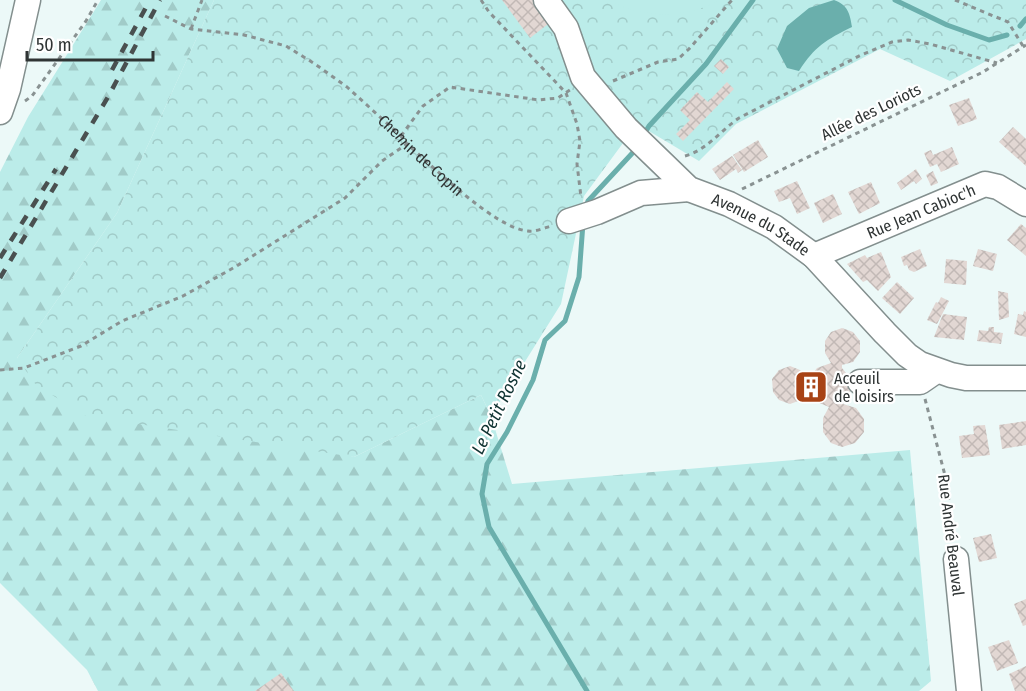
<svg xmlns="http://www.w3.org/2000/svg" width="1026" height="691" viewBox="0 0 1026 691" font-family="'Fira Sans Condensed',sans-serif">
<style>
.forest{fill:url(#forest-firs)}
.park{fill:url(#park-crowns)}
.garden{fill:#bbece9}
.water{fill:#6aafac}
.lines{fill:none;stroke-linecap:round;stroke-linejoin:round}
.stream{stroke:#6aafac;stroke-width:5}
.building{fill:url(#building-cross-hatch)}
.minor-casing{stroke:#838f8e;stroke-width:27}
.path{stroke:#899292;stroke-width:3;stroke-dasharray:4.5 4.5;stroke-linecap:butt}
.minor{stroke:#fff;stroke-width:24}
.rail{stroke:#4a5050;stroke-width:4.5;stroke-dasharray:10 10;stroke-linecap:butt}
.labels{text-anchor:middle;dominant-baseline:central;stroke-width:4.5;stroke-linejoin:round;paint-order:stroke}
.street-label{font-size:16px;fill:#2f3434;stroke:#fff}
.poi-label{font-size:16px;fill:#2f3434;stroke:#fff;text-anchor:start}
.water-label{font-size:18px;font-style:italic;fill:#103332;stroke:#fff}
</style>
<defs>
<pattern id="forest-firs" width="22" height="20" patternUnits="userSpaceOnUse" patternTransform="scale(1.5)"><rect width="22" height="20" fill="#bbece9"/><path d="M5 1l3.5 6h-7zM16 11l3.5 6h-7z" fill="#a1cbc8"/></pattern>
<pattern id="park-crowns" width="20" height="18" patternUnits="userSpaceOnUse" patternTransform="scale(1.5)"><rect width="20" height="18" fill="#bbece9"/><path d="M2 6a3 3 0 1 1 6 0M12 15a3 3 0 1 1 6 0" fill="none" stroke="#a1cbc8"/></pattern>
<pattern id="building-cross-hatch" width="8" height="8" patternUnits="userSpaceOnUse" patternTransform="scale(1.5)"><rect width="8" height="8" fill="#e2d7d3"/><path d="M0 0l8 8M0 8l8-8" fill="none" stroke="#c2b9b6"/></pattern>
</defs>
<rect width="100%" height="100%" fill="#ecf9f8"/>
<path class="forest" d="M101,0H214L117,213L17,358L354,457L481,395L491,416L512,484L910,450L931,681L919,691H98L87,670L0,583V172L28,117Z"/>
<path class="park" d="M214,0H1026V39L950,81L880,49L736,124L699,161L637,124L584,196L561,304L491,416L481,395L354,457L86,416L36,385L17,358L117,213Z"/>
<path class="garden" d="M608,0H720C685,19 643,19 608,0Z"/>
<path class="water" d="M834,0C848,5 850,14 852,27C826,40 815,46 799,71L787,68L777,49L787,26L809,8Z"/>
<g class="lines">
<g class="stream">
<path d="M895,0L947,25L989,40L1007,35"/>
<path d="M1020,26L1026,19"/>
<path d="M643,136L649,126L706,64L753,0"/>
<path d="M586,208L588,201L638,147"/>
<path d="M583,223L579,277L565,321L545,340L533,380L507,432L487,464L482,494L489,527L587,691"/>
</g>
</g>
<g class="building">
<path d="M502,0H536L552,21L530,38Z"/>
<path d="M721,59L729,67L723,74L714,66Z"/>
<path d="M727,82L734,89L683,141L676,134L690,120L680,110L697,92L708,102Z"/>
<path d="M969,98L977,119L958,126L949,105Z"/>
<path d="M1013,127L1026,139V166L999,142Z"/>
<path d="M758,140L768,157L744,172L733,155Z"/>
<path d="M952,147L959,164L941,172L937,164L930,167L924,153L931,150L933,155Z"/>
<path d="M732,156L742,170L738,173L736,169L720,180L712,169Z"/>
<path d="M916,169L922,179L916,184L914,181L901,190L897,183Z"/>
<path d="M933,171L938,183L931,186L926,175Z"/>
<path d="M797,181L810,208L797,214L790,198L779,202L774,191Z"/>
<path d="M871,182L880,203L859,214L848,192Z"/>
<path d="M833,194L842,214L823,223L814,203Z"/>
<path d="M1021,224L1026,228V256L1007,240Z"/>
<path d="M920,249L927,266L914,272L909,270L907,265L904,266L901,257Z"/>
<path d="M978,249L997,254L993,271L973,266Z"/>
<path d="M881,252L891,277L878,291L867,280L863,282L847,264L865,255L867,258Z"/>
<path d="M946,259L967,261L966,285L944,283Z"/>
<path d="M897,282L914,298L900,314L882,298Z"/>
<path d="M998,291L1008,293L1009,317L999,320Z"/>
<path d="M941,297L949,301L937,324L927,320L936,302L938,303Z"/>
<path d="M1024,311L1026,312V337L1014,334L1018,314L1023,315Z"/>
<path d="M943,314L967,317L964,340L934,337Z"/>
<path d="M989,327H994V332L1003,333L1001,344L977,341L979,330L988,331Z"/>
<path d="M842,328L853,332L860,341V352L853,362L842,365V368L851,379L850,392L843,404L856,408L864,419V432L855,443L842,447L831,443L823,432V418L829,407L817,402L809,391L801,400L790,404L779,400L773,392L772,379L779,370L790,366L800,370L809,379L817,368L831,363L825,353V341L831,332Z"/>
<path d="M1026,421V445L1002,449L999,425Z"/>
<path d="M985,425L990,455L962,458L959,436L974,434L973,426Z"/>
<path d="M991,534L997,558L979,562L973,538Z"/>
<path d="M1026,599V625L1023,626L1014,604Z"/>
<path d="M1009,640L1018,663L997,671L988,647Z"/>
<path d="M1026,666V691H1015L1009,674Z"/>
<path d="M281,673L294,691H255Z"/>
</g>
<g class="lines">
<g class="minor-casing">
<g id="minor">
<path id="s2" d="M546,0L566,28L583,77L626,128L689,189L729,204L774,227L814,256L885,333L907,355L920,364L951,375L966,378H1026"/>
<path d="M0,112L8,89L28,0"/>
<path d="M569,221L597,212L641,193L689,189"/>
<path id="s3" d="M814,256L985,184L998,187L1026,204"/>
<path d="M860,382H920L936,371"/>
<path d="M956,559L969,691"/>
</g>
</g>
<g class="path">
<path d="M481,0L489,12L566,93L577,124L580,141L577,164L581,197"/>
<path d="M955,0L1008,22L1023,46"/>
<path id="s1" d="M165,16L191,29L244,35L286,46L315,64L347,87L401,136L407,144C434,167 494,228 528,231C535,232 544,228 551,226"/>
<path d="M191,29L202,0"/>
<path d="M613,81L658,62L678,59L689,49L732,0"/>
<path d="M25,101L32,96L86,21L98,0"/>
<path d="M401,136L423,106L450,87L539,100L558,98L570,90"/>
<path d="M685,156C707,150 720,131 739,118L861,55L892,42L908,40L930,44L997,63"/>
<path d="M742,189L983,72L1026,45"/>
<path d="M0,370L24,368L81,346L122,321L183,296L235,267L345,198L382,161L407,144"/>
<path d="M925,399L947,483L953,540"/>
</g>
<use href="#minor" class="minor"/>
<g class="rail">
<path d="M112,70L150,0"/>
<path d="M0,258L56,169"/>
<path d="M0,278L108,97L160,0"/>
</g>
</g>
<defs>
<g id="building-square" transform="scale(1.725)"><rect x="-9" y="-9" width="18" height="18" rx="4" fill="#a84316" stroke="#fff"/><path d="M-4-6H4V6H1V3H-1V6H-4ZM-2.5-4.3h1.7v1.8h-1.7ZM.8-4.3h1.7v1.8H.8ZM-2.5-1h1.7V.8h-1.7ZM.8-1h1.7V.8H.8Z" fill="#fff"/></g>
</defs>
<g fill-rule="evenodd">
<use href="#building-square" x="811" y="387"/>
</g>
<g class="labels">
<g class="street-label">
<text transform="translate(871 112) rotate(-26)">Allée des Loriots</text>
<text stroke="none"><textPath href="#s1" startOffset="300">Chemin de Copin</textPath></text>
<text stroke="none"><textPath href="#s3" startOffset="116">Rue Jean Cabioc'h</textPath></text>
<text stroke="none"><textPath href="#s2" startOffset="321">Avenue du Stade</textPath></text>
<text transform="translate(951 535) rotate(83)">Rue André Beauval</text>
</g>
<g class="poi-label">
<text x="834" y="378">Acceuil<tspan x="834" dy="18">de loisirs</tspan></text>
</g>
<g class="water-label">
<text transform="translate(499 407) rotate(-64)">Le Petit Rosne</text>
</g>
</g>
<path d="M27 51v9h126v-9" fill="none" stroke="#2f3434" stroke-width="3"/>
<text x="36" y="51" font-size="18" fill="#2f3434" stroke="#ffffff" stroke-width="4.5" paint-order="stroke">50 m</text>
</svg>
